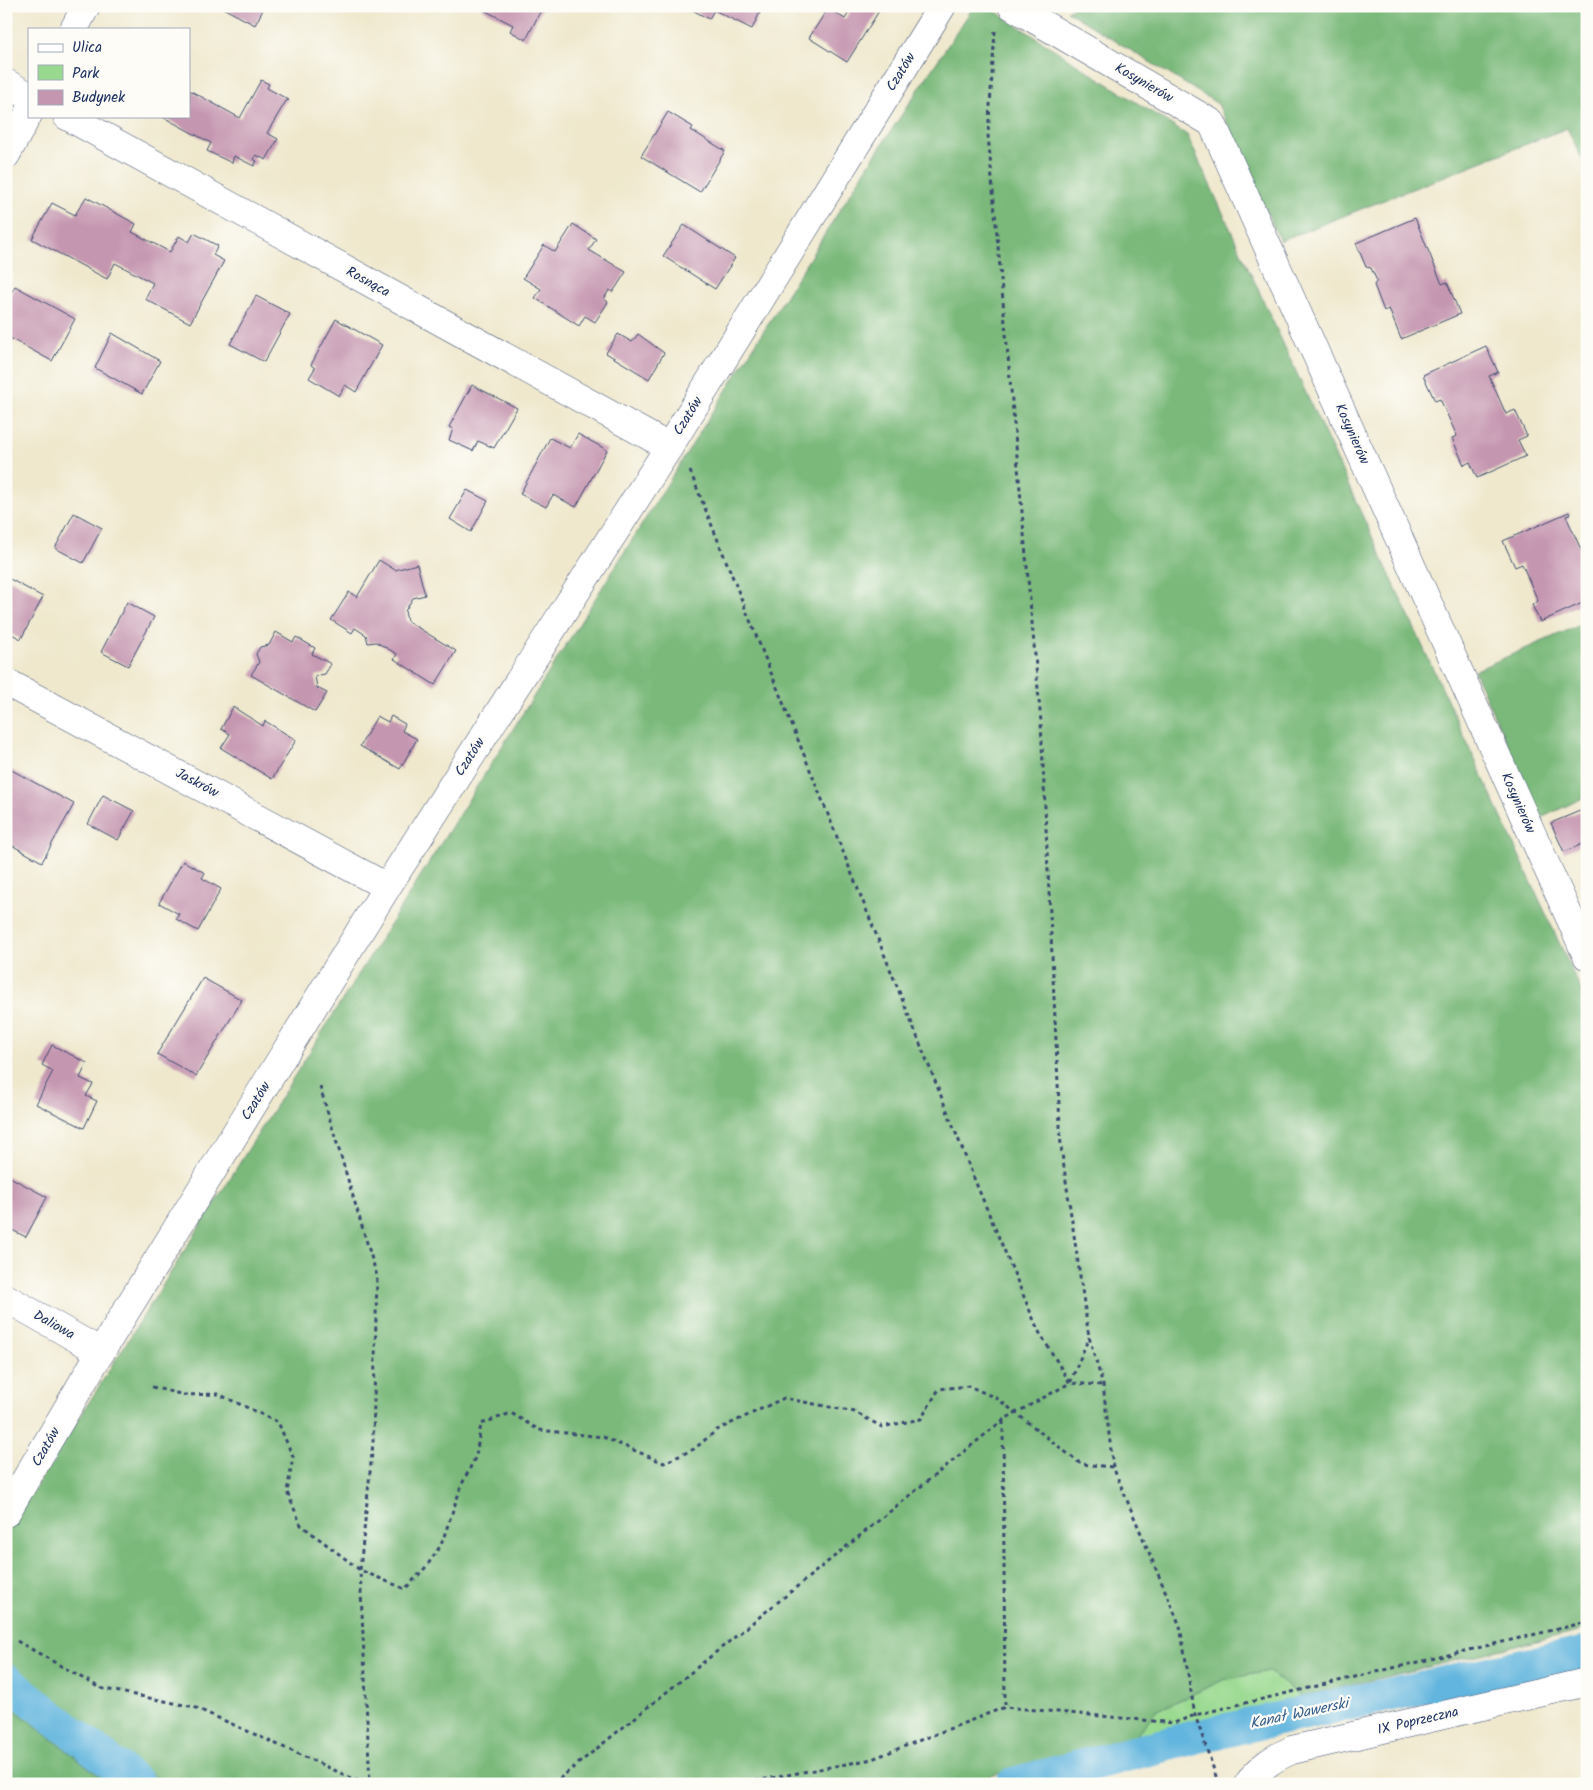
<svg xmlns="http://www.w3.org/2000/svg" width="1593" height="1790" viewBox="0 0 1593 1790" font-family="Kalam,sans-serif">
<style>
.green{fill:#99d98f;stroke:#5a8476}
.forest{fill:#7ab97a;stroke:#4a746c}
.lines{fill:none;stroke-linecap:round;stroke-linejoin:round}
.canal{stroke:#62b5de;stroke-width:34}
.building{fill:#c596b0}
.street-casing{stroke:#3b4b6f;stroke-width:29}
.path{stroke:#3b4b6f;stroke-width:3;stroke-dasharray:4 4;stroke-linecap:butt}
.street{stroke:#fff;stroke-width:28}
.labels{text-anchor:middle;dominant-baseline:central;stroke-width:4.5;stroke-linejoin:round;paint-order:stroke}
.street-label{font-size:14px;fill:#1b2f5e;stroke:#fdfcf7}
.water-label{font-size:15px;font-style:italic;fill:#345e8b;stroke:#fdfcf7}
</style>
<rect width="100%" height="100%" fill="#fdfcf7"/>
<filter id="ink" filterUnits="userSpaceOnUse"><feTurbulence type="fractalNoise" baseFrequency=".02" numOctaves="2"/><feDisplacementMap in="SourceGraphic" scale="10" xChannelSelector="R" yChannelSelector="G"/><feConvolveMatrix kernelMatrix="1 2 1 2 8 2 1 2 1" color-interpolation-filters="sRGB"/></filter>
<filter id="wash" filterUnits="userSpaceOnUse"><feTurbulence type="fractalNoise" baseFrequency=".0096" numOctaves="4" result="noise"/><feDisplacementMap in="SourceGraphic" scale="20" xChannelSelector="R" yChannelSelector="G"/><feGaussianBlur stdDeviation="1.12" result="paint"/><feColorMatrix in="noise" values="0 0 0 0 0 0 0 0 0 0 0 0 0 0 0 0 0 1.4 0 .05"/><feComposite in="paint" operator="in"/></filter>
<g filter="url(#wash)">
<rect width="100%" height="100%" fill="#efe8cd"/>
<g class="green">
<path d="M6,1646L14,1670L165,1784H110L6,1703Z"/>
<path d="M1269,1671L1301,1697L1135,1737L1156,1711L1223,1680Z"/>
</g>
<g class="forest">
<path d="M974,6H987L1187,135L1587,1003V1629L1301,1697L1269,1671L1223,1680L1156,1711L1135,1737L962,1784H165L14,1670L6,1646V1534L867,167Z"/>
<path d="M1077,6H1587V169L1567,128L1280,241L1218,104L1067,11Z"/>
<path d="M1587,622V796L1541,818L1474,671Z"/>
<path d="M6,1703L110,1784H6Z"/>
</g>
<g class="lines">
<g class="canal">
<path d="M6,1680L138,1784"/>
<path d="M1013,1784L1199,1736L1587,1652"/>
</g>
</g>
<g id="blocks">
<g class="building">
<path d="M219,6H265L255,25Z"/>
<path d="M484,6H543L526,40L510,31L513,25L482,9Z"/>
<path d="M685,6H763L752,29L714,10L709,19Z"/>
<path d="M853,6H882L847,62L809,38L828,8L845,19Z"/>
<path d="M261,80L269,84L267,88L289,100L286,101L267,133L278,139L266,160L256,155L253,159L257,161L254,166L234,156L232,163L207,151L211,143L161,116H189V90L240,118Z"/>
<path d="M668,112L693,127L691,130L725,151L700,192L641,156Z"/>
<path d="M86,197L136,224L132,232L170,252L179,236L189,242L194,233L218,246L213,255L224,261L190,323L145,299L153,283L115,263L107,279L32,239L52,203L75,215Z"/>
<path d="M1415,218L1442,284L1447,282L1460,314L1401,339L1389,309L1384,311L1374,285L1377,281L1371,268L1366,267L1356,243Z"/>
<path d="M573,224L596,239L589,250L626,272L613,292L609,290L604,299L608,302L595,322L585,316L579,326L535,298L541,289L523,278L544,245L555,252Z"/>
<path d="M684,225L735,258L715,289L663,256Z"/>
<path d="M15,286L75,319L52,361L6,336V302Z"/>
<path d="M256,296L290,314L264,362L230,344Z"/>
<path d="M336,319L382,345L356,392L345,385L339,396L309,378L315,368L311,365Z"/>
<path d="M112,333L160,361L142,394L95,368Z"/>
<path d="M618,334L632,342L638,334L664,353L649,379L606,353Z"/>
<path d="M1486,346L1498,372L1489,376L1506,414L1515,410L1527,436L1518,440L1526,456L1477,478L1470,462L1464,465L1452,438L1457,436L1440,399L1435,401L1423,375Z"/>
<path d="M472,385L517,408L494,448L478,441L473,451L449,440L453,429L449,427Z"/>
<path d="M578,434L607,450L576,507L553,495L546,507L520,494L550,438L570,448Z"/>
<path d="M467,490L488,501L471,532L450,519Z"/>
<path d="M1569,512L1570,514L1566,516L1587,563V601L1540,622L1532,605L1538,601L1522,564L1515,567L1503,541Z"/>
<path d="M74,513L102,528L83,563L55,548Z"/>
<path d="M379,560L395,570L417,564L425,595L413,598L405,611L407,621L456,651L435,685L394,659L397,654L376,642L368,643L366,635L355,628L352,633L331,620L349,592L357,597Z"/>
<path d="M6,577L43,597L21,639L6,631Z"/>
<path d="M127,602L154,617L128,666L101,652Z"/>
<path d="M276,632L293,642L296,637L315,648L312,654L331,664L325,674L315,676L317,688L327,693L315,712L251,675L259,662L256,654L260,647L269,645Z"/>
<path d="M233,707L263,726L265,721L296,740L272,779L221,748L230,734L221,729Z"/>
<path d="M377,716L388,722L391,716L405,724L402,731L417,739L400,769L360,746Z"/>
<path d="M6,767L74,804L42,862L6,842Z"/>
<path d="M103,795L134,811L118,840L88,824Z"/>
<path d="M1587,808V842L1564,852L1551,823Z"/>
<path d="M183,861L205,873L202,878L221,889L198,931L176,919L179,914L159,903Z"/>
<path d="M203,978L242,1000L196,1076L157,1054Z"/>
<path d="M52,1045L87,1063L80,1078L93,1084L86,1096L97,1101L84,1128L36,1104L53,1071L42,1065Z"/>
<path d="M6,1175L47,1197L26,1237L6,1227Z"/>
</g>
</g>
</g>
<g filter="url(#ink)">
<use href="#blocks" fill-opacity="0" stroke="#3b4b6f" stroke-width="1"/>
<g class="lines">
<g class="street-casing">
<g id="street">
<path d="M1012,6L1212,123L1587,956"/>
<path d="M74,29L86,6"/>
<path d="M6,83L29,96"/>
<path d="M67,116L669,447"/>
<path d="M6,155L29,113"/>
<path d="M6,682L387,887"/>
<path d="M6,1298L101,1352"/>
<path d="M6,1513L94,1363L387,887L669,447L942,6"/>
<path d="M1248,1784C1260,1767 1273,1758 1292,1750L1587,1682"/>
</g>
</g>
<g class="path">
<path d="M995,31L988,135L1041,722L1061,1147L1089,1337L1103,1385L1113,1467L1180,1626L1195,1715L1217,1779"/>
<path d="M690,471L978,1188L1038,1330L1070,1383L1103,1385"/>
<path d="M320,1087L377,1276L373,1443L360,1570L370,1784"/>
<path d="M152,1387L184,1395L218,1394L278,1422L293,1457L287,1492L301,1525L360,1570L405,1589L426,1567L441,1545L462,1484L476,1456L481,1424L511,1413L539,1430L603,1437L664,1463L694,1449L717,1430L784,1398L855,1412L882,1427L921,1419L939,1389L969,1386L998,1399L1081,1464L1113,1467"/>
<path d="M1003,1421L1005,1707"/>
<path d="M17,1641L100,1688L194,1707L365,1784"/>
<path d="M553,1784L1003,1420L1070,1383L1089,1337"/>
<path d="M740,1784L872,1759L1005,1707L1174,1723L1195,1715L1587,1622"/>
</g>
<use href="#street" class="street"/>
</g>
</g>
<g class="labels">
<g class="street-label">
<text transform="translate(901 72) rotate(-58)">Czatów</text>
<text transform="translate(1144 83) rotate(30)">Kosynierów</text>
<text transform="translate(368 282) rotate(29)">Rosnąca</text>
<text transform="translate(688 416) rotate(-58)">Czatów</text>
<text transform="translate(1352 434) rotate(66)">Kosynierów</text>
<text transform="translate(470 757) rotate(-57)">Czatów</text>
<text transform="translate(197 783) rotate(28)">Jaskrów</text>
<text transform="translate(1518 803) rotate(66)">Kosynierów</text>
<text transform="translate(256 1101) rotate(-58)">Czatów</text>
<text transform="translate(54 1325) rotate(29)">Daliowa</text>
<text transform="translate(46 1447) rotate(-60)">Czatów</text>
<text transform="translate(1418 1721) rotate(-13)">IX Poprzeczna</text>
</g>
<g class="water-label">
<text transform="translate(1299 1714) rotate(-12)">Kanał Wawerski</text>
</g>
</g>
<rect width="1593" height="1790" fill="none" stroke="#fdfcf7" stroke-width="25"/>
<rect x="28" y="28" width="162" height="90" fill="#fdfcf7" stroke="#a3aaba"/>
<rect x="38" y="44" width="25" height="8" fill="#ffffff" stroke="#a3aaba"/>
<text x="72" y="52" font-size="15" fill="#1b2f5e">Ulica</text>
<rect x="38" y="65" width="25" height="15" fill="#99d98f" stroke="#a3aaba"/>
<text x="72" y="78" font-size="15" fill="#1b2f5e">Park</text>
<rect x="38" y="90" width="25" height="15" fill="#c596b0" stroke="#a3aaba"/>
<text x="72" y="102" font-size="15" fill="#1b2f5e">Budynek</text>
</svg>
